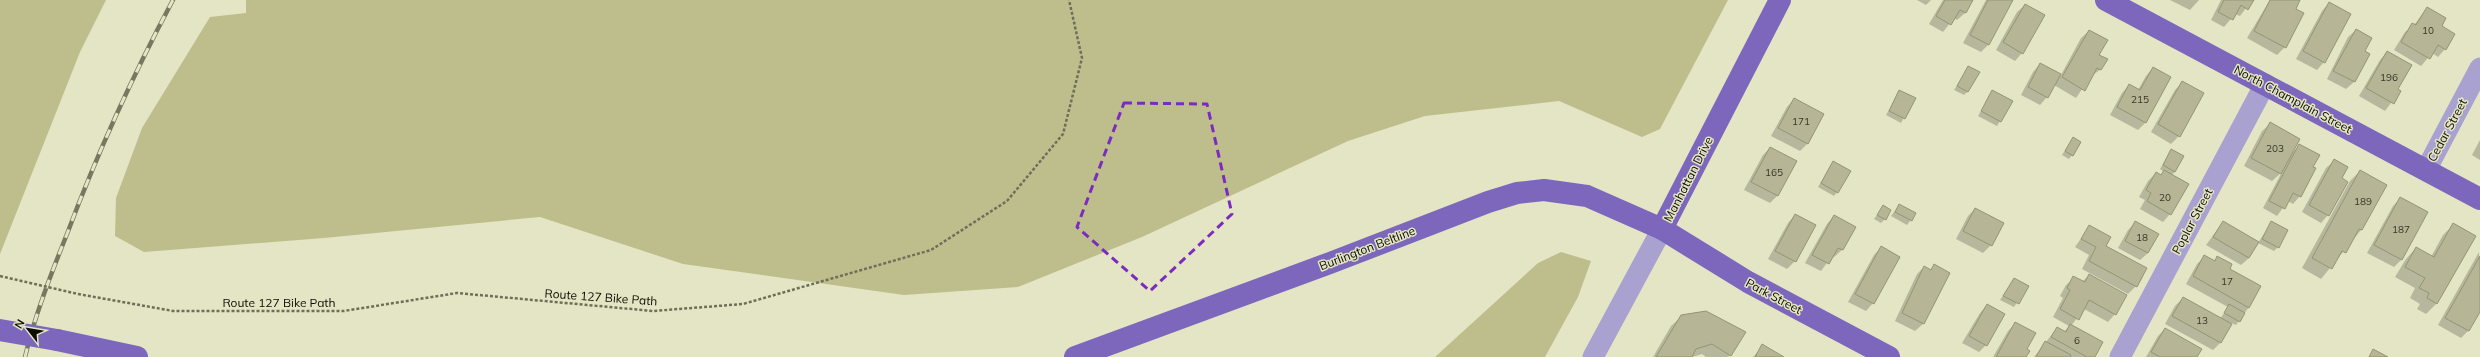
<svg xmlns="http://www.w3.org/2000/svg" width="2480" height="357" viewBox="0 0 2480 357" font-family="Mulish,sans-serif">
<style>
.green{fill:#bebe8c}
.shadow{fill:#0003}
.building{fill:#b6b696;stroke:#949576}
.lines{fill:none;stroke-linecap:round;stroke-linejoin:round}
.path{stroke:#6e6f5a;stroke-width:2.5;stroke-dasharray:3 2;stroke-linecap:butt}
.minor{stroke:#a9a1d0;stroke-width:21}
.primary{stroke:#7c67bd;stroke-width:22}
.rail-casing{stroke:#777862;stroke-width:4.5}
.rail{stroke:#e4e5c4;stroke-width:3;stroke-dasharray:9;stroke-linecap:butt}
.path-bridge{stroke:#6e6f5a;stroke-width:2.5;stroke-dasharray:3 2;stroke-linecap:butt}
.primary-bridge{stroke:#7c67bd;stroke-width:22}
.marked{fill:none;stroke:#7b2cbf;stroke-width:3;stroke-dasharray:8 5;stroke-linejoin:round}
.labels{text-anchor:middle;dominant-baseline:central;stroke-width:3;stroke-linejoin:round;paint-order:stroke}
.number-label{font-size:10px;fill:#373728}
.street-label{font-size:12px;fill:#0d0d03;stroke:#e4e5c4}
</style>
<rect width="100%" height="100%" fill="#e4e5c4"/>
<g class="green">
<path d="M0,0H106L80,52L0,254Z"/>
<path d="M246,0H1728L1660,129L1642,137L1559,101L1425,116L1348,141L1142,237L1018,287L904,295L683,264L540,217L324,238L144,252L115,236L116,198L142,128L210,17L246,13Z"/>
<path d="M1561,252L1591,261L1578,297L1545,357H1435L1538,263Z"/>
</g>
<g class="shadow">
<path d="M1917,0H1931L1926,5Z"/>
<path d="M1943,0H1972L1965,13L1957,20L1954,18L1943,32L1929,24Z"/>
<path d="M1986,0H2012L1988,45L1981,52L1963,43Z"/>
<path d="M2170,0H2199L2190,10Z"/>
<path d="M2221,0H2252L2240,16L2235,14L2224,27L2211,20Z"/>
<path d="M2270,0H2299L2294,9L2285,47L2277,55L2247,38Z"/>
<path d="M2329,3L2324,62L2317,70L2296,59L2322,11Z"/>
<path d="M2025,5L2022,53L2015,61L1996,50L2017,12Z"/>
<path d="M2427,8L2441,26L2445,49L2438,57L2432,53L2421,66L2394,50L2405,32L2414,25Z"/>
<path d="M2356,30L2364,52L2368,54L2354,82L2346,89L2327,79L2348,37Z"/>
<path d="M2089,31L2098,55L2106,60L2100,70L2091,76L2076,98L2054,85L2047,97L2040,105L2021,95L2033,72L2040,64L2061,75L2081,38Z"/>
<path d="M2387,52L2396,90L2400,91L2385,111L2359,96L2380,60Z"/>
<path d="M1969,67L1967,92L1964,95L1954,90Z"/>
<path d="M2153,68L2145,123L2138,130L2110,115L2122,93L2129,85L2138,90L2146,76Z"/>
<path d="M2183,82L2179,136L2171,144L2151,132L2175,90Z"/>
<path d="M1900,91L1914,98L1901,123L1886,115Z"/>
<path d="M1993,91L2012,101L1997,126L1978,116Z"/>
<path d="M1794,99L1808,143L1800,151L1771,136L1787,107Z"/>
<path d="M2270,124L2291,154L2300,145L2312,167L2300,196L2293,204L2288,201L2277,216L2263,208L2282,172L2272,181L2244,166L2262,131Z"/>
<path d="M2073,138L2072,155L2069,159L2062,155Z"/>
<path d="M2480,140V160L2472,155Z"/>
<path d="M1770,148L1796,162L1777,196L1770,203L1744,190L1763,155Z"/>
<path d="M2171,150L2175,172L2171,175L2170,214L2163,222L2140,209L2145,200L2139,197L2148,181L2156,173L2160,176L2164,172L2160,169Z"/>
<path d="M2334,161L2341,179L2328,215L2321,223L2302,212L2326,168Z"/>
<path d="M1833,162L1837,192L1834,196L1818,187Z"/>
<path d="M2360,171L2386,185L2361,230L2321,279L2302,268L2350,181Z"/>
<path d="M2400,199L2427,213L2401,260L2394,267L2367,253L2393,206Z"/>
<path d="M1899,205L1915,214L1907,225L1891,216Z"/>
<path d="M1883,207L1885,219L1881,223L1874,219Z"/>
<path d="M1975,209L2002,223L1991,245L1983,253L1956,239L1968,216Z"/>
<path d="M1795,215L1814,226L1795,261L1787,269L1768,259L1788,223Z"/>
<path d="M1834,216L1854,227L1842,250L1834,257L1832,256L1821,271L1805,263L1827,224Z"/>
<path d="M2136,222L2148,253L2140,260L2118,248L2128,230Z"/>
<path d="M2223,222L2249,258L2241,265L2206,245Z"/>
<path d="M2271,223L2278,247L2274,251L2258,243Z"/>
<path d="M2453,225L2475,237L2436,304L2426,314L2417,309L2420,304L2410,298L2415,288L2395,277L2406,259L2416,248L2431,257L2443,235Z"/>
<path d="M2089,227L2105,247L2145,269L2136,286L2128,294L2082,269L2089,255L2075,247Z"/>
<path d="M1881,248L1873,303L1866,311L1848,302L1874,255Z"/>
<path d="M2479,252L2480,310L2468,331L2461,338L2438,325Z"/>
<path d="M2204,257L2213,262L2217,257L2229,269L2249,307L2236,325L2231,323L2220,343L2213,350L2165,324L2175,306L2183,298L2220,319L2228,307L2186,284L2197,264Z"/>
<path d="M1934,266L1949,273L1923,324L1915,331L1895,321L1917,274L1924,267L1930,270Z"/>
<path d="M2089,275L2115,314L2108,322L2084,309L2071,326L2094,357H2034L2057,328L2064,332L2069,326L2053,317L2063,298L2060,296L2066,285L2074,278L2082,282Z"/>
<path d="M2014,279L2027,287L2014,307L2000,300Z"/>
<path d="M1987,305L1986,345L1979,352L1962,343L1980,313Z"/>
<path d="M1682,316L1730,355L1728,357H1706L1702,354L1692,357H1653L1671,326Z"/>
<path d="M2016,323L2026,349L2025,357H1993L2008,331Z"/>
<path d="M2165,329L2196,357H2146L2158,336Z"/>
<path d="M1763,346L1782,357H1753Z"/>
</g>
<g class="building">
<path d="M1945,0H1973L1966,13L1960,10L1951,25L1936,16Z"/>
<path d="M1988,0H2013L1989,45L1970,35Z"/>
<path d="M2224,0H2254L2248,10L2241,5L2233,20L2218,12Z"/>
<path d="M2270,0H2300L2296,9L2304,13L2286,48L2254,31Z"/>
<path d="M2329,2L2351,14L2325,63L2303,51Z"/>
<path d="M2025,4L2045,15L2023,54L2003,42Z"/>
<path d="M2427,7L2446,18L2442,26L2455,34L2446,50L2438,45L2430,59L2401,42L2412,23L2416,25Z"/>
<path d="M2356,29L2372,38L2365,51L2370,54L2355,82L2333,71Z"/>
<path d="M2089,30L2108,40L2099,55L2108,59L2101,70L2097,68L2085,91L2062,77Z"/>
<path d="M2387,51L2412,65L2398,89L2401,91L2394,104L2366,88Z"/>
<path d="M2040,63L2061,74L2048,98L2028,87Z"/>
<path d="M1968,66L1980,72L1968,92L1957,86Z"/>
<path d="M2153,67L2171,77L2146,123L2117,107L2129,84L2140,90Z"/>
<path d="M2182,81L2204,93L2180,137L2158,124Z"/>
<path d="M1899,90L1916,98L1905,119L1889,111Z"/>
<path d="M1992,90L2013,101L2001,122L1981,111Z"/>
<path d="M1794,98L1824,114L1808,144L1778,128Z"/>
<path d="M2270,122L2300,139L2281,174L2251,158Z"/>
<path d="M2073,137L2081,142L2073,156L2065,151Z"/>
<path d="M2299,144L2320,155L2313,167L2316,168L2301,197L2293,193L2285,209L2269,201Z"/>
<path d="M1770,147L1797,161L1778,196L1751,182Z"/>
<path d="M2171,149L2184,156L2175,172L2163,165Z"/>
<path d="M2334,159L2348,167L2342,178L2348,182L2329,216L2309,205Z"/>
<path d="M1833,161L1851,171L1838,193L1821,183Z"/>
<path d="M2164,170L2189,184L2171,215L2147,201L2151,193L2146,190L2156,172L2161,175Z"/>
<path d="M2360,170L2387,185L2362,230L2359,229L2346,253L2342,251L2332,269L2312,258Z"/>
<path d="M2400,197L2428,212L2402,260L2374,245Z"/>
<path d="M1899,204L1916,213L1912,221L1895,212Z"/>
<path d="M1883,205L1891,210L1886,220L1877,215Z"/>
<path d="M1975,208L2004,223L1992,246L1963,231Z"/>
<path d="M1795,214L1816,225L1796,262L1775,251Z"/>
<path d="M1834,215L1856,227L1843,250L1838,248L1829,264L1812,255Z"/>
<path d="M2135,221L2159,234L2148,253L2125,241Z"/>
<path d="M2223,221L2259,242L2249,258L2213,237Z"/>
<path d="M2271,221L2288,230L2279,248L2262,239Z"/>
<path d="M2453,223L2476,236L2437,304L2427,298L2429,293L2419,288L2425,278L2405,267L2416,247L2434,257Z"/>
<path d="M2089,225L2111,237L2106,246L2147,268L2137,287L2089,261L2096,247L2081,239Z"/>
<path d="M1881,246L1900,257L1874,304L1855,294Z"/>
<path d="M2204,255L2215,261L2217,256L2232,264L2230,269L2261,286L2249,308L2193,276Z"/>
<path d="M2480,256V312L2469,331L2445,318Z"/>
<path d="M1934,264L1950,273L1924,324L1902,313L1924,266L1931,270Z"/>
<path d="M2089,274L2127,295L2116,315L2089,300L2079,320L2060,309L2070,290L2067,288L2073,276L2085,282Z"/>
<path d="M2014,278L2029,286L2019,304L2003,296Z"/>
<path d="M2183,297L2232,324L2221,343L2172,316Z"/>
<path d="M1987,304L2005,314L1987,346L1969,336Z"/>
<path d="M2229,304L2245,313L2240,322L2224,313Z"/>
<path d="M1706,311L1746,332L1731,356L1712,344L1696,349L1692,357H1656L1681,315Z"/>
<path d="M2015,322L2036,333L2027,349L2030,351L2026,357H1996Z"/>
<path d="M2070,324L2103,342L2095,357H2087L2051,337L2057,327L2066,332Z"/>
<path d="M2165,328L2202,349L2197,357H2160L2151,352Z"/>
<path d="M2045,341L2071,355L2070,357H2036Z"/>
<path d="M1762,344L1784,357H1755Z"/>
<path d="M2373,349L2388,357H2369Z"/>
</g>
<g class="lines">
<path class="path" d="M78,294L173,311H344L457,293L653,311L743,304L931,250L1007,201L1063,134L1082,58L1069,0"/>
<g class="minor">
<path d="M2426,170L2480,68"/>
<path d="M1593,357L1662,229"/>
<path d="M2120,357L2265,84"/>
</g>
<g class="primary">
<path d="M2106,0L2480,199"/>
<path d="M1662,229L1780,0"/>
<path d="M57,340L137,357"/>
<path d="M1075,357L1330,263L1488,202L1517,193L1544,190L1587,196L1662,229L1748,282L1889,357"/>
</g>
<g class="rail-casing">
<path id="rail" d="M25,357C35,315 51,274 67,234C97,154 133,75 173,0"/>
</g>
<use href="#rail" class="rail"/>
<path class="path-bridge" d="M0,276L78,294"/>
<path class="primary-bridge" d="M0,330L57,340"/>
</g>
<path class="marked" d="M1124,103L1207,104L1232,214L1150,291L1077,227Z"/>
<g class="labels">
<g class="number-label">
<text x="2428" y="30">10</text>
<text x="2389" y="77">196</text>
<text x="2140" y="99">215</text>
<text x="1801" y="121">171</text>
<text x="2275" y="148">203</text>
<text x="1774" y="172">165</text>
<text x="2165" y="197">20</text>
<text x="2363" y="201">189</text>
<text x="2401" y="229">187</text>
<text x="2142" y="237">18</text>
<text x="2227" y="281">17</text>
<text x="2202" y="320">13</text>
<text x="2077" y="340">6</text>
</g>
<g class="street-label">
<text transform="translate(2293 99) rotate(28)">North Champlain Street</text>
<text transform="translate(2447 130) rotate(-62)">Cedar Street</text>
<text transform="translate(1688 179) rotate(-63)">Manhattan Drive</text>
<text transform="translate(2192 221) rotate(-62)">Poplar Street</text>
<text transform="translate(1367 248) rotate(-21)">Burlington Beltline</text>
<text transform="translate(1774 296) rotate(28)">Park Street</text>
<text transform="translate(601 297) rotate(4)">Route 127 Bike Path</text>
<text x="279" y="302">Route 127 Bike Path</text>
</g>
</g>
<g transform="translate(28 329) rotate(301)" stroke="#e4e5c4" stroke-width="3" paint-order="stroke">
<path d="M0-3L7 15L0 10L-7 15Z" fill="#0d0d03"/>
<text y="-6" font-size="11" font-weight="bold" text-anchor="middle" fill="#0d0d03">N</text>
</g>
</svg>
